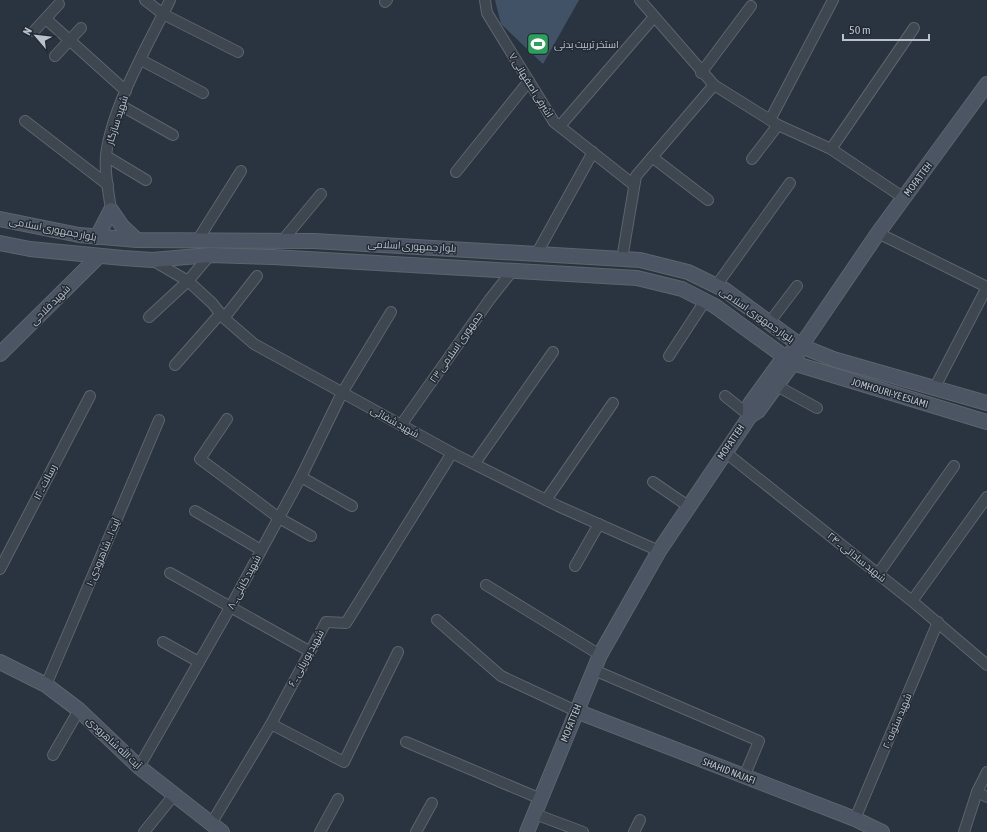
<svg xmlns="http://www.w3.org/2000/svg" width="987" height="832" viewBox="0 0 987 832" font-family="'Asap Condensed',Cairo,sans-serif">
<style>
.water{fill:#415267}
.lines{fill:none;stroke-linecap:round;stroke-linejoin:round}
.street-casing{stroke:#5c646d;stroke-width:12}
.secondary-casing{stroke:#5c646d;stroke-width:16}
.street{stroke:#3e4650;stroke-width:10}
.secondary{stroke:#4c5563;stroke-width:14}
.labels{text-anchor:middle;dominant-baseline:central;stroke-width:3;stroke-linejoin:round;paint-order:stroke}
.poi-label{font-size:10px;fill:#bbc1ca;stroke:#222b35;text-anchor:start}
.street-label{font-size:10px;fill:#bbc1ca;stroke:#222b35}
</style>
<rect width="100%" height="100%" fill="#2a3440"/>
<path class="water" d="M495,0H579L543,64L501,24Z"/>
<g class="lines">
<g class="street-casing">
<g id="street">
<path d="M145,0L163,14L238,52"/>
<path d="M485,0L487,13L554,122L634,185"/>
<path d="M640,0L714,85L778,125L831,149L904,198"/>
<path d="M385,2L387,0"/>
<path d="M46,19L126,91"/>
<path d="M34,31L59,4"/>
<path d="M55,56L81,28"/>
<path d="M141,60L203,93"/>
<path d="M701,73L751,6"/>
<path d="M120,105L173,135"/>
<path d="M770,120L833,0"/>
<path d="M25,121L108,185"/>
<path d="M560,126L654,17"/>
<path d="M831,149L914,28"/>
<path d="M106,156L146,180"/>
<path d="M652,157L708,200"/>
<path d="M752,159L778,125"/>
<path d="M456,172L529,81"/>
<path d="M111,210C109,193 104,173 106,155C112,106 148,45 170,0"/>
<path d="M878,233L987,287"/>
<path d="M197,241L241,171"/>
<path d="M282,241L321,194"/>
<path d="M537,253L593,152"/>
<path d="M622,259L636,176L714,85"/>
<path d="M152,260L188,281L212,303L224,318L254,344L452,453L558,506L659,551"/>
<path d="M716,286L790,183"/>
<path d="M149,317L188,281L210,255"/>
<path d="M224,318L257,276"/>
<path d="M769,323L797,286"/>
<path d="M669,356L705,301"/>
<path d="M175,365L220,314"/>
<path d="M777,386L817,408"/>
<path d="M935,387L987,287"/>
<path d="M725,396L750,416"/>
<path d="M227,419L200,459L279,518L311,536"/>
<path d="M401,425L490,299L513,270"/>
<path d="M725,452L912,601L987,665"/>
<path d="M475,463L553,352"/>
<path d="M301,477L352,506"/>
<path d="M653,482L688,506"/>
<path d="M546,500L613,403"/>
<path d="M195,511L261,550"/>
<path d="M575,566L599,524"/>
<path d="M0,569L90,396"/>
<path d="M170,573L309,651"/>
<path d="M878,574L954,466"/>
<path d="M486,585L600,655"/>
<path d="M912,601L987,497"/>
<path d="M437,620L501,676L576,711"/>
<path d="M163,642L199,662"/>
<path d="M594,670L759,741L744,777"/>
<path d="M46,685L159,420"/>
<path d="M271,724L344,762L398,652"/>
<path d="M406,742L541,799"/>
<path d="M53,755L79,710"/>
<path d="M139,767L231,606L301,477L342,393L391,312"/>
<path d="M977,792L987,797"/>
<path d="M535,814L583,832"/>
<path d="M855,819L938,622"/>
<path d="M211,824L271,724L326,622L346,623L452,453"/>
<path d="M144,832L174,795"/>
<path d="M320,832L338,799"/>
<path d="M416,832L432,803"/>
<path d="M634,832L640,820"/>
<path d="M964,832L977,792L987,772"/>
</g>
</g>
<g class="secondary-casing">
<g id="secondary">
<path d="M0,219L79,235L137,240L314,241L640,260L688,272L725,290L801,346L833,359L987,403"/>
<path d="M97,237L111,210L122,226L137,240"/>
<path d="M0,243L30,249L123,258L152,260L210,255L273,257L637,278L682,289L715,306L793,363L987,422"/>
<path d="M0,354L99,256"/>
<path d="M750,416V404L784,357L792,352"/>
<path d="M0,662L46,685L79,710L139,767L222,832"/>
<path d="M576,711L855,819L882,832"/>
<path d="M527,832L600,655L659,551L750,416L758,411L793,363L801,346L878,233L987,84"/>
</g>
</g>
<use href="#street" class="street"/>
<use href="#secondary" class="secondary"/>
</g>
<defs>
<g id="stadium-square" transform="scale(1.15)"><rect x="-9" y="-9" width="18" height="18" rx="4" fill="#2e9e5b" stroke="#222b35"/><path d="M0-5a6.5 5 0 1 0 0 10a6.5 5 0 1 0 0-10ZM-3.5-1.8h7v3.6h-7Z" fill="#fff"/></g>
</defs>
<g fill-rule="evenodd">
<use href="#stadium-square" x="538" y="44"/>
</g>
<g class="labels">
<g class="poi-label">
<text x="554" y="44">استخر تربیت بدنی</text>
</g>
<g class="street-label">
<text transform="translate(531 85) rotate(58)">اشرفی اصفهانی ۷</text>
<text transform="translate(117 120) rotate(-72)">شهید سازگار</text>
<text transform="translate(918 179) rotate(-53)">MOFATTEH</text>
<text transform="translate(53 229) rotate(11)">بلوار جمهوری اسلامی</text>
<text transform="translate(412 246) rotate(3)">بلوار جمهوری اسلامی</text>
<text transform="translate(50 305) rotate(-45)">شهید فلاحی</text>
<text transform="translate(757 315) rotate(35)">بلوار جمهوری اسلامی</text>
<text transform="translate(456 347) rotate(-55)">جمهوری اسلامی ۲۳</text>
<text transform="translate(890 393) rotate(17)">JOMHOURI-YE ESLAMI</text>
<text transform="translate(395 422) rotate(29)">شهید شفائی</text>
<text transform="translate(731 442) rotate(-56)">MOFATTEH</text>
<text transform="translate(45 482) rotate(-63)">رسالت ـ ۱۲</text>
<text transform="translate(103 552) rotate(-67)">آیت ا... شاهرودی ۱۰</text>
<text transform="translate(857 557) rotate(39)">شهید ساداتی ـ ۲۴</text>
<text transform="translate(244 582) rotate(-62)">شهید کابلی ـ ۸</text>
<text transform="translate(306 658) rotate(-61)">شهید پوریانی ـ ۶</text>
<text transform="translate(897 721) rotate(-67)">شهید ستونه ۲۰</text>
<text transform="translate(571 723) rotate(-68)">MOFATTEH</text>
<text transform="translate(114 743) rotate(43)">آیت الله شاهرودی</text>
<text transform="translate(729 771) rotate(21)">SHAHID NAJAFI</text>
</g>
</g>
<g transform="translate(36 36) rotate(298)" stroke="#222b35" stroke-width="3" paint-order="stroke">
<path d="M0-3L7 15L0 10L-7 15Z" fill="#bbc1ca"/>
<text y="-6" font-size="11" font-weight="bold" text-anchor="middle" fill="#bbc1ca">N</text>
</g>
<path d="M843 34v6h86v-6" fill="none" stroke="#bbc1ca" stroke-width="2"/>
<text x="849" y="34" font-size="12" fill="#bbc1ca" stroke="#222b35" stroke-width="3" paint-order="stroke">50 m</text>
</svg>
